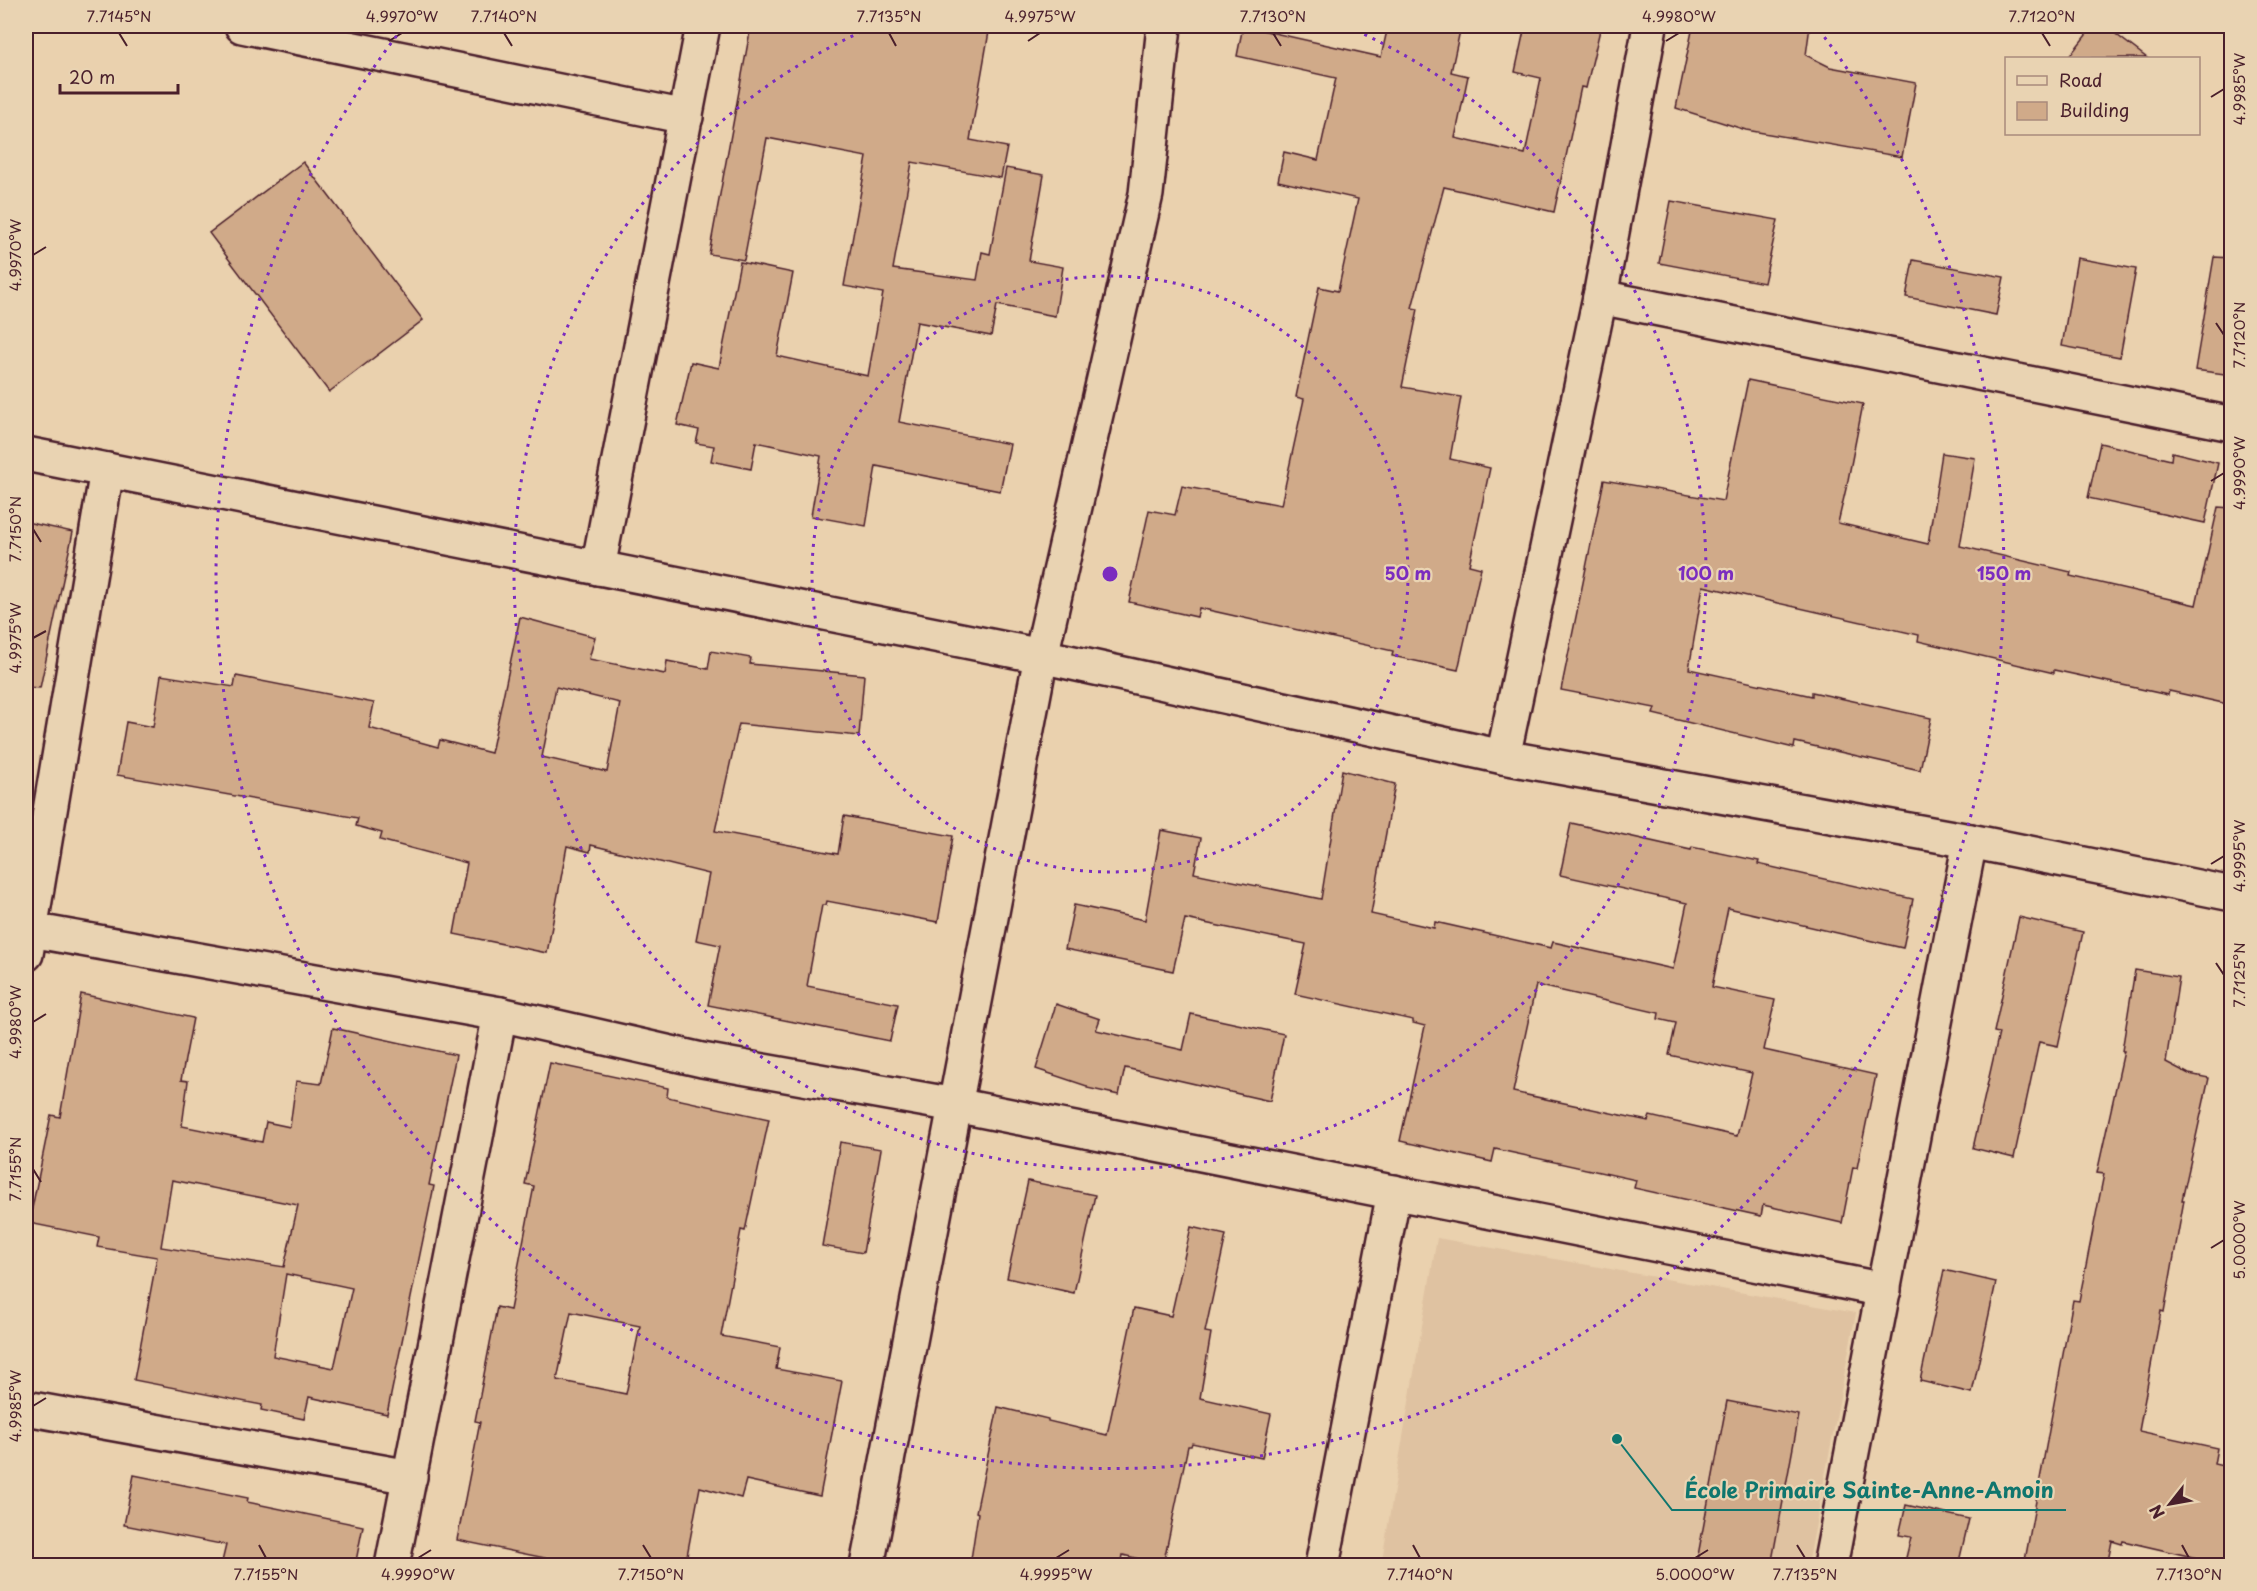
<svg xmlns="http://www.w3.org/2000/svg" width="2257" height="1591" viewBox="0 0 2257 1591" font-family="'Playpen Sans',sans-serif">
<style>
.built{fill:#dfc2a1}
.building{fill:#d0aa89;stroke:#4a1f2b;stroke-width:1.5;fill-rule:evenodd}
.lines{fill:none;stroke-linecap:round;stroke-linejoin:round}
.street-casing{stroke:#4a1f2b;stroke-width:38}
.street{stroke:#e9d3b2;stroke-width:33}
.ticks{fill:none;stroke:#4a1f2b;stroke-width:2}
.ring{fill:none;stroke:#7b2cbf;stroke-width:3;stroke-dasharray:3 6}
.centre{fill:#7b2cbf;stroke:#e9d3b2;stroke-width:3}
.ring-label{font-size:18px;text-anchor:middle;font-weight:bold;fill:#7b2cbf;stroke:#e9d3b2;stroke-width:4.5;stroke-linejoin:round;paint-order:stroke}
.leader{fill:none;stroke:#0f766e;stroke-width:2}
.callout-dot{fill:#0f766e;stroke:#e9d3b2;stroke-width:2}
.callout-label{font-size:21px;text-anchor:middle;font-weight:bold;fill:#0f766e;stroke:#e9d3b2;stroke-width:4.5;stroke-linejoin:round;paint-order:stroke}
.neatline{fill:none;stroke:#4a1f2b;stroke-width:2}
.ticks-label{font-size:15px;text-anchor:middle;fill:#4a1f2b}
</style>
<rect width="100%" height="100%" fill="#ead1ae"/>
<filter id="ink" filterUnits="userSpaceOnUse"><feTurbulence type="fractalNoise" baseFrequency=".0167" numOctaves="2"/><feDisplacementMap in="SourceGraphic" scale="12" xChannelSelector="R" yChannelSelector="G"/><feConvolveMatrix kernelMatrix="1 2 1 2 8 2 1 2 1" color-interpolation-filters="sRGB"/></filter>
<g filter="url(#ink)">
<path class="built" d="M1437,1238L1856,1313L1808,1565L1381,1566Z"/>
<g class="building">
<path d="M751,26H990L970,140L1007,147L1001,178L912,162L893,269L977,280L982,252L990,254L1006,168L1044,175L1029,261L1063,267L1055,316L997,305L991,336L917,322L899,422L1010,444L1000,491L876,466L866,526L811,516L821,456L756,442L751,469L711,461L714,446L696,443L699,430L677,425L691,362L719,368L740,262L793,273L777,356L868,376L883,293L844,286L867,157L767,138L744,260L709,254Z"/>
<path d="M1243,26L1381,57L1388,26H1461L1451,72L1468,76L1455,138L1525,154L1541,78L1515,72L1525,26H1580L1600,30L1586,88L1581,87L1554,212L1444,187L1412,308L1418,309L1402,387L1461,397L1450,459L1490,468L1469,565L1481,568L1458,670L1392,656L1393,651L1199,608L1197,617L1129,602L1149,510L1175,515L1182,486L1281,505L1304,399L1296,397L1319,287L1338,291L1358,199L1278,181L1284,152L1318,160L1336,78L1237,56Z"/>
<path d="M1693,26H1810L1806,55L1830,67L1916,83L1902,157L1746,130L1676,108Z"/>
<path d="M2093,26H2105L2147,58H2068Z"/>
<path d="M303,162L423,320L329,392L209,233Z"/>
<path d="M1671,201L1778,220L1764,283L1659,263Z"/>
<path d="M2214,257L2232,258V375L2195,370Z"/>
<path d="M2077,258L2136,269L2120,357L2062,346Z"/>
<path d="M1913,260L2004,277L1996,315L1906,297Z"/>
<path d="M1748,380L1863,404L1848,480L1838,523L1928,544L1942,453L1975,458L1960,546L2071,572L2070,576L2196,605L2218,507L2232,508V705L2169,691L2168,695L2054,670V673L1918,641L1919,635L1703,586L1689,669L1812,696V692L1931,718L1920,770L1795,742L1794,748L1653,714L1655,708L1561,690L1604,480L1723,501Z"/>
<path d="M2100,443L2171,460L2172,452L2218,463L2205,523L2088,498Z"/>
<path d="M26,522L73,532L40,688L26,687Z"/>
<path d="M520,617L595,637L589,659L665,674L667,661L708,669L711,651L751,658L750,664L864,675L859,736L739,724L715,831L838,854L844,816L953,836L938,922L827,901L826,905H822L807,986L898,1004L890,1041L708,1005L720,945L696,940L709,874L591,845L590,852L567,846L547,953L454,934L467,863L380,840L382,833L356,826L358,818L117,775L126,722L153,727L161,675L234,687L236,676L374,703L369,728L438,747L440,740L491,753ZM556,687L620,703L607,772L542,757Z"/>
<path d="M1342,770L1395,784L1371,914L1434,928L1435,922L1551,948L1553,942L1673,969L1687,903L1560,875L1571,823L1691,850L1692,847L1759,861L1758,864L1913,899L1903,948L1728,908L1712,987L1775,1000L1764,1050L1876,1075L1857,1168L1853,1167L1842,1223L1763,1205L1761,1216L1634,1188L1636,1180L1495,1149L1492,1162L1400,1141L1425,1026L1413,1023V1020L1295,994L1306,944L1185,919L1173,971L1065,949L1074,905L1145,920L1161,830L1201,838L1194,873L1321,899ZM1536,985L1659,1013L1658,1019L1676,1023L1669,1055L1752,1073L1737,1136L1650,1116L1648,1121L1513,1092Z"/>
<path d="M2019,917L2083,932L2058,1046L2039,1042L2014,1158L1973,1148L1999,1033L1994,1032Z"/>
<path d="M2135,970L2179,977L2166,1062L2189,1074L2209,1078L2182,1200H2184L2164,1312L2161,1311L2139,1431L2217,1448L2214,1464L2232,1468V1566L2123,1541L2122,1544L2112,1541L2107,1566H2024L2073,1300L2079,1301L2104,1174L2097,1173L2124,1051H2122Z"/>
<path d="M81,994L193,1018L181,1080L188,1081L182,1126L262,1142L266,1122L290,1127L296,1081L321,1084L333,1028L456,1055L429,1185L434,1186L387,1414L309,1397L304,1419L261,1410L262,1405L134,1380L157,1257L97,1247L99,1237L29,1223L51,1115L60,1117ZM172,1180L298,1205L284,1267L161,1247ZM286,1274L352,1288L334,1368L273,1356Z"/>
<path d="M1056,1004L1100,1019L1096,1030L1183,1050L1191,1014L1284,1034L1270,1101L1125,1068L1119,1095L1087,1088V1086L1036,1069Z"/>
<path d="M550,1063L668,1088L667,1097L769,1119L745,1231L741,1230L721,1336L780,1347L776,1369L842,1381L820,1496L746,1480L741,1498L700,1487L685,1566H584L457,1540L480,1422L475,1421L497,1307L510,1310L534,1186L525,1184ZM571,1312L640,1326L626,1394L557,1380Z"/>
<path d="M840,1142L881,1149L863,1253L822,1246Z"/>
<path d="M1028,1181L1095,1195L1074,1293L1007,1278Z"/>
<path d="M1191,1227L1226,1235L1205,1332L1211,1333L1200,1398L1271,1414L1262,1458L1192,1443L1191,1446H1188L1163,1565L1123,1555L1121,1566H970L978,1513L976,1512L998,1407L1048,1419V1421L1107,1435L1134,1308L1171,1316Z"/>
<path d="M1944,1270L1996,1282L1972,1393L1920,1381Z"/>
<path d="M1727,1401L1799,1415L1771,1566H1696Z"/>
<path d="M134,1475L248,1498L247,1502L363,1526L355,1566H221L226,1545L124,1525Z"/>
<path d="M1906,1505L1969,1519L1958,1566H1904L1911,1537L1899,1535Z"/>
</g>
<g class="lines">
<g class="street-casing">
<g id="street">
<path d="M242,26L686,117"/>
<path d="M1600,297L2232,424"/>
<path d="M26,454L1041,656L1503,757L1970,841L2232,894"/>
<path d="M598,568L703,26"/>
<path d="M1503,757L1600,297L1650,26"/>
<path d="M31,930L500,1014L702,1060L955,1105L1884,1290"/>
<path d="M26,954L107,470"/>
<path d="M26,1408L410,1477"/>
<path d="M392,1566L500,1014"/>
<path d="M867,1566L1041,656L1146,194L1164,26"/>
<path d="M1322,1566L1394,1192"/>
<path d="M1830,1566L1970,841"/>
</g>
</g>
<use href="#street" class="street"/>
</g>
</g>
<path class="ticks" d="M119,33L127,46M504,33L512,46M889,33L896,46M1273,33L1281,46M2042,33L2050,46M389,41L402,33M1028,41L1040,33M1666,41L1679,33M2211,97L2224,89M33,255L46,247M2216,323L2224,335M2211,481L2224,473M33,529L41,542M33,638L46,631M2211,864L2224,856M2216,963L2224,975M33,1022L46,1014M33,1169L41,1182M2211,1248L2224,1240M33,1406L46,1398M259,1545L266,1558M643,1545L651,1558M1413,1545L1420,1558M1797,1545L1805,1558M2182,1545L2189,1558M418,1558L431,1550M1056,1558L1069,1550M1695,1558L1708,1550"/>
<g class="ring">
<circle cx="1110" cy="574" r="298"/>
<path d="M1348 27A596 596 0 1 1 872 27"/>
<path d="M1819 30A894 894 0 1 1 401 30"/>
</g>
<circle cx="1110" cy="574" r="9" class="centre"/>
<g class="ring-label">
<text x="1408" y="580">50 m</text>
<text x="1706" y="580">100 m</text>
<text x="2004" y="580">150 m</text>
</g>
<path class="leader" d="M1617 1439L1672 1510H2066"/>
<circle class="callout-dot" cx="1617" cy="1439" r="6"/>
<g class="callout-label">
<text x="1869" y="1498">École Primaire Sainte-Anne-Amoin</text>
</g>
<rect width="2257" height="1591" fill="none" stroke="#e9d3b2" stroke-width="66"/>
<rect x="2005" y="57" width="195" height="78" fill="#e9d3b2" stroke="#a98b7c" stroke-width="1.5"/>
<rect x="2017" y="76" width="30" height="9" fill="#e9d3b2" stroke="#a98b7c" stroke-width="1.5"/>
<text x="2059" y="87" font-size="18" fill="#4a1f2b">Road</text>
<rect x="2017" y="102" width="30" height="18" fill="#d0aa89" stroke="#a98b7c" stroke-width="1.5"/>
<text x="2059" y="117" font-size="18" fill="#4a1f2b">Building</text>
<g transform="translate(2170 1504) rotate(239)" stroke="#e9d3b2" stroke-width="4.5" paint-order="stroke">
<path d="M0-4.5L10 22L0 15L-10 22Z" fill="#4a1f2b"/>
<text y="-9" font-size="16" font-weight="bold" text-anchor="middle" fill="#4a1f2b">N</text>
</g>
<path d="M60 84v9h118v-9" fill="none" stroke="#4a1f2b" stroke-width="3"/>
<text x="69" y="84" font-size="18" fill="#4a1f2b" stroke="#e9d3b2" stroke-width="4.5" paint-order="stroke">20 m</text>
<rect x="33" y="33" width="2191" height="1525" class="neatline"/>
<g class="ticks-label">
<text x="119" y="22">7.7145°N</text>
<text x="402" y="22">4.9970°W</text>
<text x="504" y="22">7.7140°N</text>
<text x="889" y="22">7.7135°N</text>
<text x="1040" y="22">4.9975°W</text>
<text x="1273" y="22">7.7130°N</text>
<text x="1679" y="22">4.9980°W</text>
<text x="2042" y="22">7.7120°N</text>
<text transform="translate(2240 89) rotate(-90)" y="5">4.9985°W</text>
<text transform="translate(16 255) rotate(-90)" y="5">4.9970°W</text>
<text transform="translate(2240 335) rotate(-90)" y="5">7.7120°N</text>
<text transform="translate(2240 473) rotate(-90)" y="5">4.9990°W</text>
<text transform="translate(16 529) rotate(-90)" y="5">7.7150°N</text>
<text transform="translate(16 638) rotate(-90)" y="5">4.9975°W</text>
<text transform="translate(2240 856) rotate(-90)" y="5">4.9995°W</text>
<text transform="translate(2240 975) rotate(-90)" y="5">7.7125°N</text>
<text transform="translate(16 1022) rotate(-90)" y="5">4.9980°W</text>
<text transform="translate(16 1169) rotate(-90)" y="5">7.7155°N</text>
<text transform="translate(2240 1240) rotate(-90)" y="5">5.0000°W</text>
<text transform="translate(16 1406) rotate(-90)" y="5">4.9985°W</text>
<text x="266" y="1580">7.7155°N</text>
<text x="418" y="1580">4.9990°W</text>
<text x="651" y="1580">7.7150°N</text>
<text x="1056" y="1580">4.9995°W</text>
<text x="1420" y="1580">7.7140°N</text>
<text x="1695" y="1580">5.0000°W</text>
<text x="1805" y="1580">7.7135°N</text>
<text x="2189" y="1580">7.7130°N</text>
</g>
</svg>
